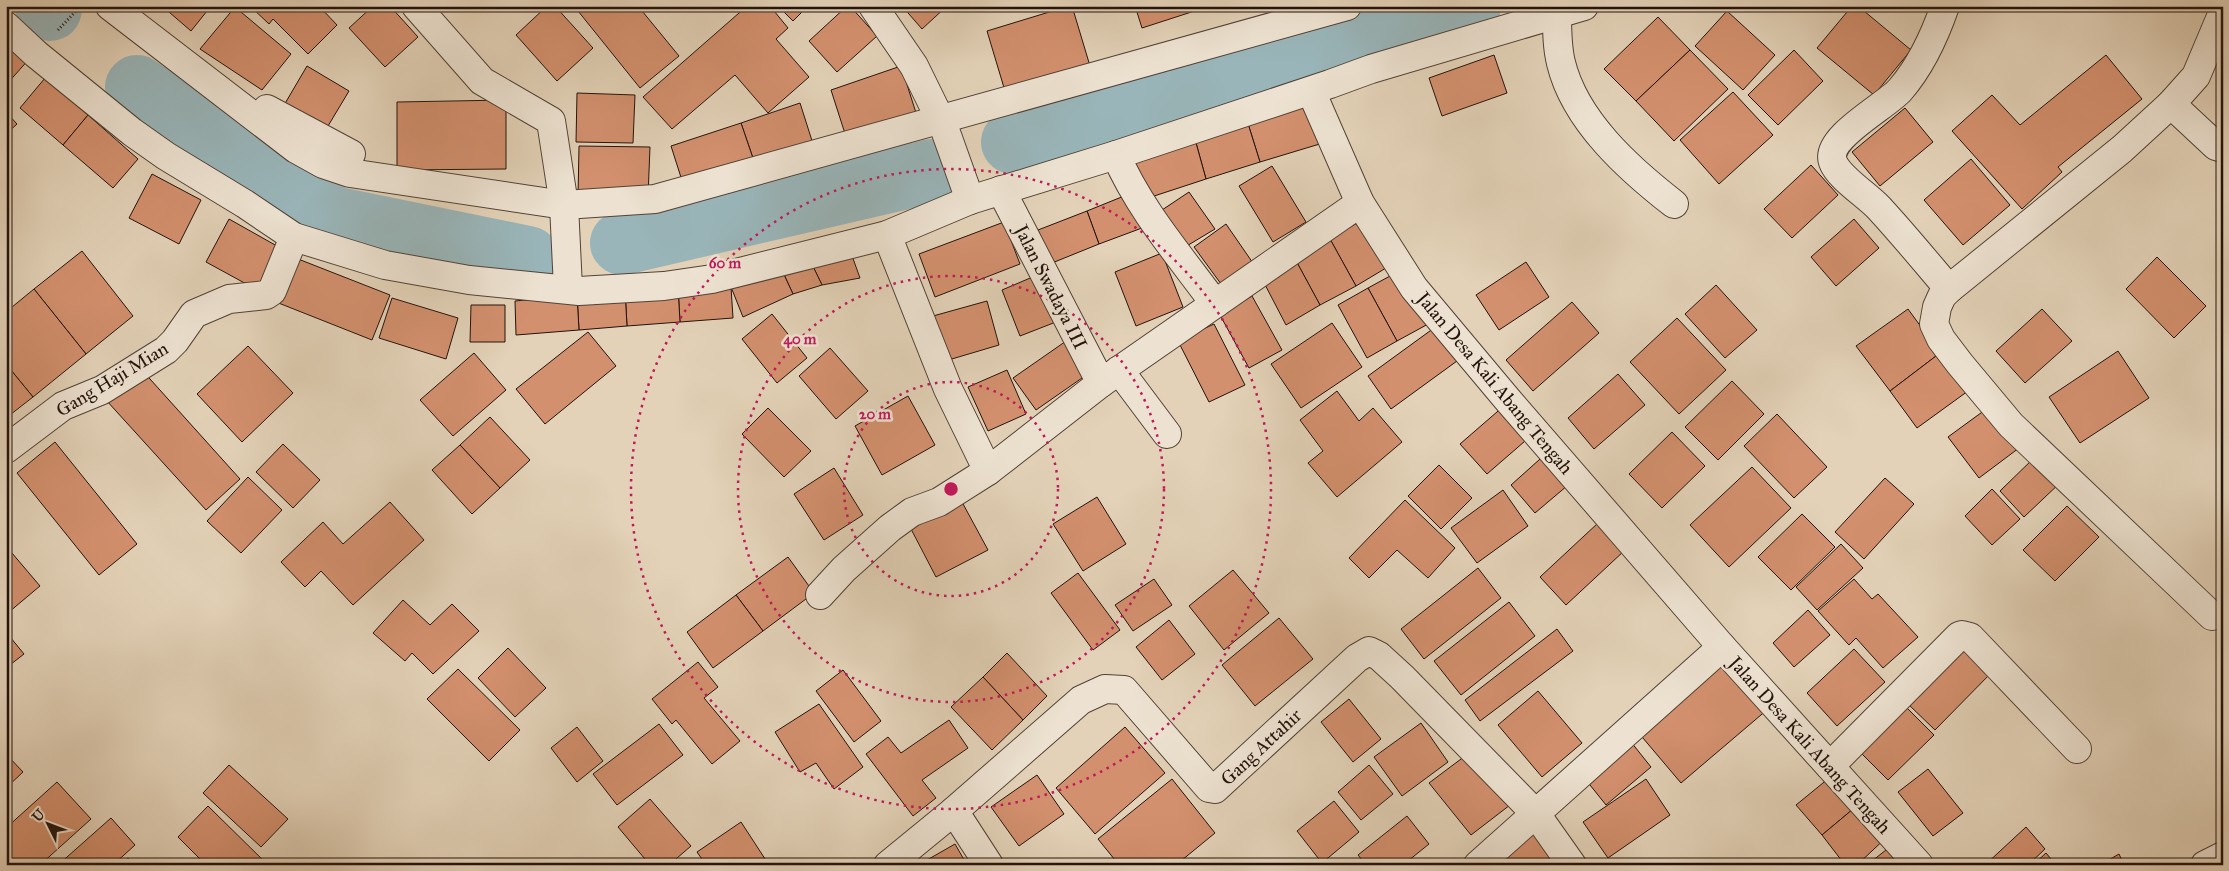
<svg xmlns="http://www.w3.org/2000/svg" width="2229" height="871" viewBox="0 0 2229 871" font-family="'IM FELL Great Primer',serif">
<style>
.lines{fill:none;stroke-linecap:round;stroke-linejoin:round}
.river{stroke:#99b5b9;stroke-width:64}
.building{fill:#d3906e;stroke:#22120c}
.minor-casing{stroke:#524237;stroke-width:30}
.path{stroke:#22120c;stroke-width:3;stroke-dasharray:1 2.5;stroke-linecap:butt}
.minor{stroke:#ede2d1;stroke-width:28}
.ring{fill:none;stroke:#c2185b;stroke-width:2.5;stroke-dasharray:2.5 5}
.labels{text-anchor:middle;dominant-baseline:central;stroke-width:5;stroke-linejoin:round;paint-order:stroke}
.street-label{font-size:19px;fill:#22120c;stroke:#ede2d1}
.centre{fill:#c2185b;stroke:#ede2d1;stroke-width:2.5}
.ring-label{font-size:15px;text-anchor:middle;font-weight:bold;fill:#c2185b;stroke:#ede2d1;stroke-width:5;stroke-linejoin:round;paint-order:stroke}
</style>
<rect width="100%" height="100%" fill="#e3d2b8"/>
<filter id="stains"><feTurbulence type="fractalNoise" baseFrequency=".004" numOctaves="4"/><feColorMatrix values="0 0 0 0 .2 0 0 0 0 .09 0 0 0 0 .02 0 0 0 .5 -.17"/></filter>
<radialGradient id="worn" r=".72"><stop offset=".6" stop-color="#630" stop-opacity="0"/><stop offset="1" stop-color="#630" stop-opacity=".3"/></radialGradient>
<g class="lines">
<g class="river">
<path d="M47,6L50,9"/>
<path d="M137,87L333,218L528,258"/>
<path d="M1013,142L1469,6"/>
<path d="M622,243L932,171"/>
</g>
</g>
<g class="building">
<path d="M162,6H211L191,31Z"/>
<path d="M250,6H319L337,25L308,54L273,19L269,24Z"/>
<path d="M373,6H390L418,37L385,67L349,28Z"/>
<path d="M547,6H555L593,48L557,81L516,35Z"/>
<path d="M574,6H638L679,56L640,88Z"/>
<path d="M747,6H770L788,28L776,39L809,77L768,113L735,75L672,129L643,97Z"/>
<path d="M778,6H808L793,21Z"/>
<path d="M847,6H850L877,36L837,72L809,41Z"/>
<path d="M902,6H947L922,29Z"/>
<path d="M1069,6H1072L1090,66L1005,91L987,31Z"/>
<path d="M1135,6H1210L1142,28Z"/>
<path d="M1852,6H1858L1911,50L1874,95L1817,48Z"/>
<path d="M235,7L291,54L262,90L200,49Z"/>
<path d="M1727,11L1775,55L1743,90L1695,46Z"/>
<path d="M1658,17L1690,50L1636,101L1604,69Z"/>
<path d="M6,37L30,58L6,85Z"/>
<path d="M1690,50L1728,89L1674,141L1636,101Z"/>
<path d="M1794,50L1823,81L1778,125L1748,95Z"/>
<path d="M1494,55L1507,93L1442,116L1429,78Z"/>
<path d="M2106,55L2142,99L2058,167L2062,172L2022,209L1952,131L1992,95L2020,125Z"/>
<path d="M307,66L349,91L322,136L280,112Z"/>
<path d="M901,66L918,119L848,143L831,90Z"/>
<path d="M45,78L88,115L63,145L20,108Z"/>
<path d="M1733,92L1773,135L1719,184L1680,140Z"/>
<path d="M577,93L635,95L633,143L576,142Z"/>
<path d="M1308,93L1323,143L1260,162L1245,114Z"/>
<path d="M506,100V169L397,170V102Z"/>
<path d="M800,103L814,147L756,167L741,123Z"/>
<path d="M1905,108L1933,142L1880,186L1852,152Z"/>
<path d="M6,112L17,124L6,134Z"/>
<path d="M1245,114L1260,162L1206,179L1193,132Z"/>
<path d="M88,115L138,159L113,188L63,145Z"/>
<path d="M741,123L756,167L685,190L671,146Z"/>
<path d="M1193,132L1206,179L1145,199L1130,156Z"/>
<path d="M579,146L650,147L648,197L578,196Z"/>
<path d="M1971,159L2010,205L1963,245L1924,200Z"/>
<path d="M1811,165L1838,195L1792,238L1764,209Z"/>
<path d="M1272,166L1306,222L1273,242L1239,186Z"/>
<path d="M152,174L201,200L179,244L129,218Z"/>
<path d="M1189,192L1215,229L1185,247L1159,212Z"/>
<path d="M1129,194L1142,228L1099,244L1087,211Z"/>
<path d="M1087,211L1099,244L1052,263L1038,230Z"/>
<path d="M229,219L284,250L261,292L206,262Z"/>
<path d="M1364,219L1391,265L1356,286L1330,239Z"/>
<path d="M1854,219L1879,248L1836,286L1811,257Z"/>
<path d="M1004,222L1020,264L935,297L919,254Z"/>
<path d="M1226,224L1255,266L1224,288L1194,247Z"/>
<path d="M1330,239L1356,286L1320,305L1294,257Z"/>
<path d="M82,251L133,316L86,354L34,289Z"/>
<path d="M851,253L860,278L822,285L808,256Z"/>
<path d="M1162,253L1183,307L1136,326L1115,272Z"/>
<path d="M808,256L822,285L793,294L780,266Z"/>
<path d="M293,257L390,295L372,340L276,302Z"/>
<path d="M1294,257L1320,305L1286,325L1261,277Z"/>
<path d="M2157,257L2206,306L2174,338L2126,289Z"/>
<path d="M1526,262L1549,297L1499,330L1476,295Z"/>
<path d="M780,266L793,294L743,317L731,287Z"/>
<path d="M1401,270L1430,323L1397,341L1368,288Z"/>
<path d="M1042,273L1061,320L1020,336L1002,290Z"/>
<path d="M1716,285L1757,330L1725,358L1685,314Z"/>
<path d="M678,287H731L733,318L680,322Z"/>
<path d="M678,287L680,322L627,326L625,290Z"/>
<path d="M1368,288L1397,341L1367,358L1338,305Z"/>
<path d="M34,289L86,354L33,397L6,364V312Z"/>
<path d="M625,290L627,326L579,330L577,295Z"/>
<path d="M577,295L579,330L516,335L515,301Z"/>
<path d="M1252,296L1282,350L1249,368L1220,315Z"/>
<path d="M392,298L458,318L446,359L379,338Z"/>
<path d="M987,301L999,345L945,361L933,316Z"/>
<path d="M1572,302L1599,333L1533,391L1506,360Z"/>
<path d="M471,305H505V342H470Z"/>
<path d="M1908,309L1940,353L1890,391L1856,346Z"/>
<path d="M2042,309L2072,341L2025,383L1996,351Z"/>
<path d="M772,314L807,358L777,383L742,339Z"/>
<path d="M1677,318L1726,370L1679,414L1630,362Z"/>
<path d="M1332,323L1362,367L1301,408L1271,364Z"/>
<path d="M1214,324L1245,385L1209,402L1178,341Z"/>
<path d="M1434,328L1457,361L1391,409L1368,376Z"/>
<path d="M588,332L616,366L545,424L516,389Z"/>
<path d="M1069,339L1092,371L1036,410L1013,378Z"/>
<path d="M248,346L293,393L242,442L197,394Z"/>
<path d="M830,348L868,391L836,419L799,376Z"/>
<path d="M2118,351L2149,398L2080,443L2049,397Z"/>
<path d="M474,353L506,390L453,436L420,400Z"/>
<path d="M1940,353L1968,391L1917,428L1890,391Z"/>
<path d="M6,364L33,397L6,418Z"/>
<path d="M141,369L240,479L206,510L106,400Z"/>
<path d="M1007,370L1026,414L988,431L968,387Z"/>
<path d="M1618,374L1645,405L1594,449L1568,418Z"/>
<path d="M1732,381L1764,414L1718,460L1685,427Z"/>
<path d="M1337,391L1359,421L1373,408L1402,442L1337,497L1308,463L1323,451L1300,420Z"/>
<path d="M908,396L935,445L882,475L855,426Z"/>
<path d="M1505,405L1532,435L1487,474L1460,444Z"/>
<path d="M1989,407L2019,448L1979,478L1948,437Z"/>
<path d="M768,408L811,451L784,477L742,434Z"/>
<path d="M1777,414L1827,467L1794,498L1744,446Z"/>
<path d="M490,417L530,460L500,488L460,445Z"/>
<path d="M1672,432L1705,466L1662,508L1629,474Z"/>
<path d="M55,442L137,544L99,575L17,473Z"/>
<path d="M283,444L320,480L293,508L256,472Z"/>
<path d="M460,445L500,488L472,514L432,470Z"/>
<path d="M1549,451L1574,480L1535,513L1511,485Z"/>
<path d="M2037,455L2062,481L2024,517L2000,491Z"/>
<path d="M1439,465L1472,498L1441,529L1408,496Z"/>
<path d="M1752,467L1791,508L1729,567L1690,525Z"/>
<path d="M834,468L863,515L824,540L794,494Z"/>
<path d="M248,477L282,510L241,553L207,521Z"/>
<path d="M1885,478L1914,504L1864,559L1835,532Z"/>
<path d="M1992,489L2020,519L1992,545L1965,516Z"/>
<path d="M1503,490L1528,526L1477,563L1451,528Z"/>
<path d="M1097,497L1126,544L1083,571L1053,524Z"/>
<path d="M1405,500L1455,548L1428,578L1397,550L1369,578L1349,558Z"/>
<path d="M390,502L424,540L353,605L321,571L305,587L281,562L323,522L343,544Z"/>
<path d="M962,502L988,550L936,577L911,529Z"/>
<path d="M2067,506L2099,537L2055,581L2023,550Z"/>
<path d="M1802,514L1835,547L1791,590L1758,557Z"/>
<path d="M1598,523L1624,551L1566,605L1540,577Z"/>
<path d="M1841,544L1863,568L1817,610L1796,587Z"/>
<path d="M6,546L40,586L9,612L6,609Z"/>
<path d="M788,557L814,593L763,631L736,595Z"/>
<path d="M1478,568L1501,598L1424,659L1401,629Z"/>
<path d="M1233,570L1269,613L1224,650L1189,606Z"/>
<path d="M1078,573L1120,630L1093,650L1051,593Z"/>
<path d="M1154,579L1172,605L1133,631L1115,605Z"/>
<path d="M1854,579L1872,599L1878,594L1918,637L1883,668L1856,638L1849,645L1818,611Z"/>
<path d="M736,595L763,631L713,668L687,632Z"/>
<path d="M403,600L430,625L452,604L479,631L433,674L412,653L405,661L373,633Z"/>
<path d="M1509,602L1535,636L1461,695L1434,661Z"/>
<path d="M1808,610L1830,635L1794,667L1773,643Z"/>
<path d="M1279,618L1313,659L1255,706L1222,665Z"/>
<path d="M1169,620L1195,654L1162,680L1136,647Z"/>
<path d="M1557,629L1573,651L1480,721L1465,700Z"/>
<path d="M6,632L24,654L6,668Z"/>
<path d="M1966,642L1994,670L1935,730L1906,702Z"/>
<path d="M508,648L546,688L515,717L478,678Z"/>
<path d="M1854,649L1885,682L1837,726L1807,693Z"/>
<path d="M1007,653L1047,696L1023,720L983,677Z"/>
<path d="M1724,657L1768,709L1681,783L1637,731Z"/>
<path d="M698,662L718,687L704,698L740,741L712,764L676,720L672,724L652,699Z"/>
<path d="M458,669L520,730L489,761L427,699Z"/>
<path d="M843,670L881,721L854,742L816,691Z"/>
<path d="M983,677L1023,720L992,750L951,707Z"/>
<path d="M1538,691L1582,743L1542,777L1498,725Z"/>
<path d="M1349,699L1381,739L1353,762L1321,722Z"/>
<path d="M1900,701L1934,735L1888,780L1854,746Z"/>
<path d="M819,704L863,767L834,789L816,763L800,772L775,732Z"/>
<path d="M949,720L968,748L922,780L936,798L913,816L866,754L888,737L901,753Z"/>
<path d="M1421,723L1448,762L1402,796L1374,757Z"/>
<path d="M659,724L683,755L617,805L593,774Z"/>
<path d="M577,727L603,761L577,782L551,748Z"/>
<path d="M1125,727L1165,773L1095,834L1056,788Z"/>
<path d="M1627,737L1651,767L1606,805L1582,775Z"/>
<path d="M1469,753L1510,805L1471,835L1429,783Z"/>
<path d="M6,754L23,772L6,788Z"/>
<path d="M229,765L288,819L261,847L203,793Z"/>
<path d="M1369,765L1393,794L1361,820L1338,792Z"/>
<path d="M1928,769L1963,813L1933,836L1898,792Z"/>
<path d="M1834,774L1859,804L1822,835L1796,805Z"/>
<path d="M1037,775L1064,814L1019,846L991,807Z"/>
<path d="M1172,779L1215,833L1176,865H1119L1098,839Z"/>
<path d="M1646,779L1670,815L1608,858L1583,822Z"/>
<path d="M57,782L91,819L40,865H6V828Z"/>
<path d="M650,799L691,846L669,865H650L618,827Z"/>
<path d="M1334,801L1359,832L1322,863L1297,831Z"/>
<path d="M1859,804L1889,835L1857,865H1845L1822,835Z"/>
<path d="M208,806L268,865H206L178,837Z"/>
<path d="M1407,816L1429,844L1403,865H1366L1358,855Z"/>
<path d="M111,818L135,845L113,865H58Z"/>
<path d="M741,822L769,865H706L697,852Z"/>
<path d="M2026,827L2045,849L2028,865H1985Z"/>
<path d="M1539,829L1557,865H1502L1496,855Z"/>
<path d="M955,844L967,865H921L920,864Z"/>
<path d="M1891,846L1906,865H1867Z"/>
<path d="M2046,853L2056,865H2033Z"/>
<path d="M2119,854L2124,865H2100Z"/>
<path d="M128,858L135,865H121Z"/>
</g>
<g class="lines">
<g class="minor-casing">
<g id="minor">
<path d="M110,6L296,149L323,164L350,173L564,205L655,199L1347,6"/>
<path d="M416,6L482,81L551,121L564,205L568,288"/>
<path d="M873,6L914,66L944,127L970,200"/>
<path d="M1945,6C1935,35 1920,67 1900,90C1886,106 1824,138 1833,162C1839,178 1867,195 1879,208C1903,234 1926,262 1949,289"/>
<path d="M1557,13C1557,30 1557,47 1561,63C1575,121 1629,169 1674,204"/>
<path d="M6,26L36,54L132,132L166,156L245,204L294,237L385,265L469,280L579,291L664,286L712,279L887,235L970,200L1116,155L1330,84L1371,69L1584,6"/>
<path d="M1311,91L1360,203L1414,288L1507,399L1722,647L1919,865"/>
<path d="M2171,104L2216,146L2223,148"/>
<path d="M267,109L351,154"/>
<path d="M1116,155C1139,209 1180,256 1215,304"/>
<path d="M1001,190L1101,383"/>
<path d="M887,235L948,389L988,471"/>
<path d="M1119,370L1167,434"/>
<path d="M6,449L63,406L102,390L166,350L175,341L194,314L229,299L266,295L272,291L294,237"/>
<path d="M820,595L844,569L890,528L912,512L939,502L988,471L1101,383L1360,203"/>
<path d="M2212,616L2011,425L1960,364L1941,339L1934,324L1937,307L1942,296L1949,289L2122,149L2171,104L2196,76L2223,12"/>
<path d="M1830,766L1959,636L1962,635L1970,637L2077,749"/>
<path d="M954,811L989,865"/>
<path d="M888,865L954,811L1081,700L1105,689L1124,690L1209,788L1215,789L1357,658L1369,651L1379,656L1402,677L1536,814L1572,865"/>
<path d="M1478,865L1722,647"/>
<path d="M2205,865L2223,856"/>
</g>
</g>
<path class="path" d="M58,30L78,9"/>
<use href="#minor" class="minor"/>
</g>
<g class="ring">
<circle cx="951" cy="489" r="107"/>
<circle cx="951" cy="489" r="213"/>
<circle cx="951" cy="489" r="320"/>
</g>
<g class="labels">
<g class="street-label">
<text transform="translate(1051 287) rotate(63)">Jalan Swadaya III</text>
<text transform="translate(112 379) rotate(-31)">Gang Haji Mian</text>
<text transform="translate(1495 383) rotate(50)">Jalan Desa Kali Abang Tengah</text>
<text transform="translate(1810 745) rotate(48)">Jalan Desa Kali Abang Tengah</text>
<text transform="translate(1261 747) rotate(-43)">Gang Attahir</text>
</g>
</g>
<circle cx="951" cy="489" r="8" class="centre"/>
<g class="ring-label">
<text x="725" y="268">60 m</text>
<text x="800" y="344">40 m</text>
<text x="875" y="419">20 m</text>
</g>
<rect width="2229" height="871" fill="none" stroke="#e3d2b8" stroke-width="25"/>
<rect x="8" y="8" width="2214" height="856" fill="none" stroke="#22120c" stroke-width="2.5"/>
<rect x="12" y="12" width="2204" height="846" fill="none" stroke="#22120c"/>
<g transform="translate(48 824) rotate(312)" stroke="#ede2d1" stroke-width="4" paint-order="stroke">
<path d="M0-4L9 19L0 12L-9 19Z" fill="#22120c"/>
<text y="-8" font-size="14" font-weight="bold" text-anchor="middle" fill="#22120c">U</text>
</g>
<rect width="100%" height="100%" filter="url(#stains)"/>
<rect width="100%" height="100%" fill="url(#worn)"/>
</svg>
